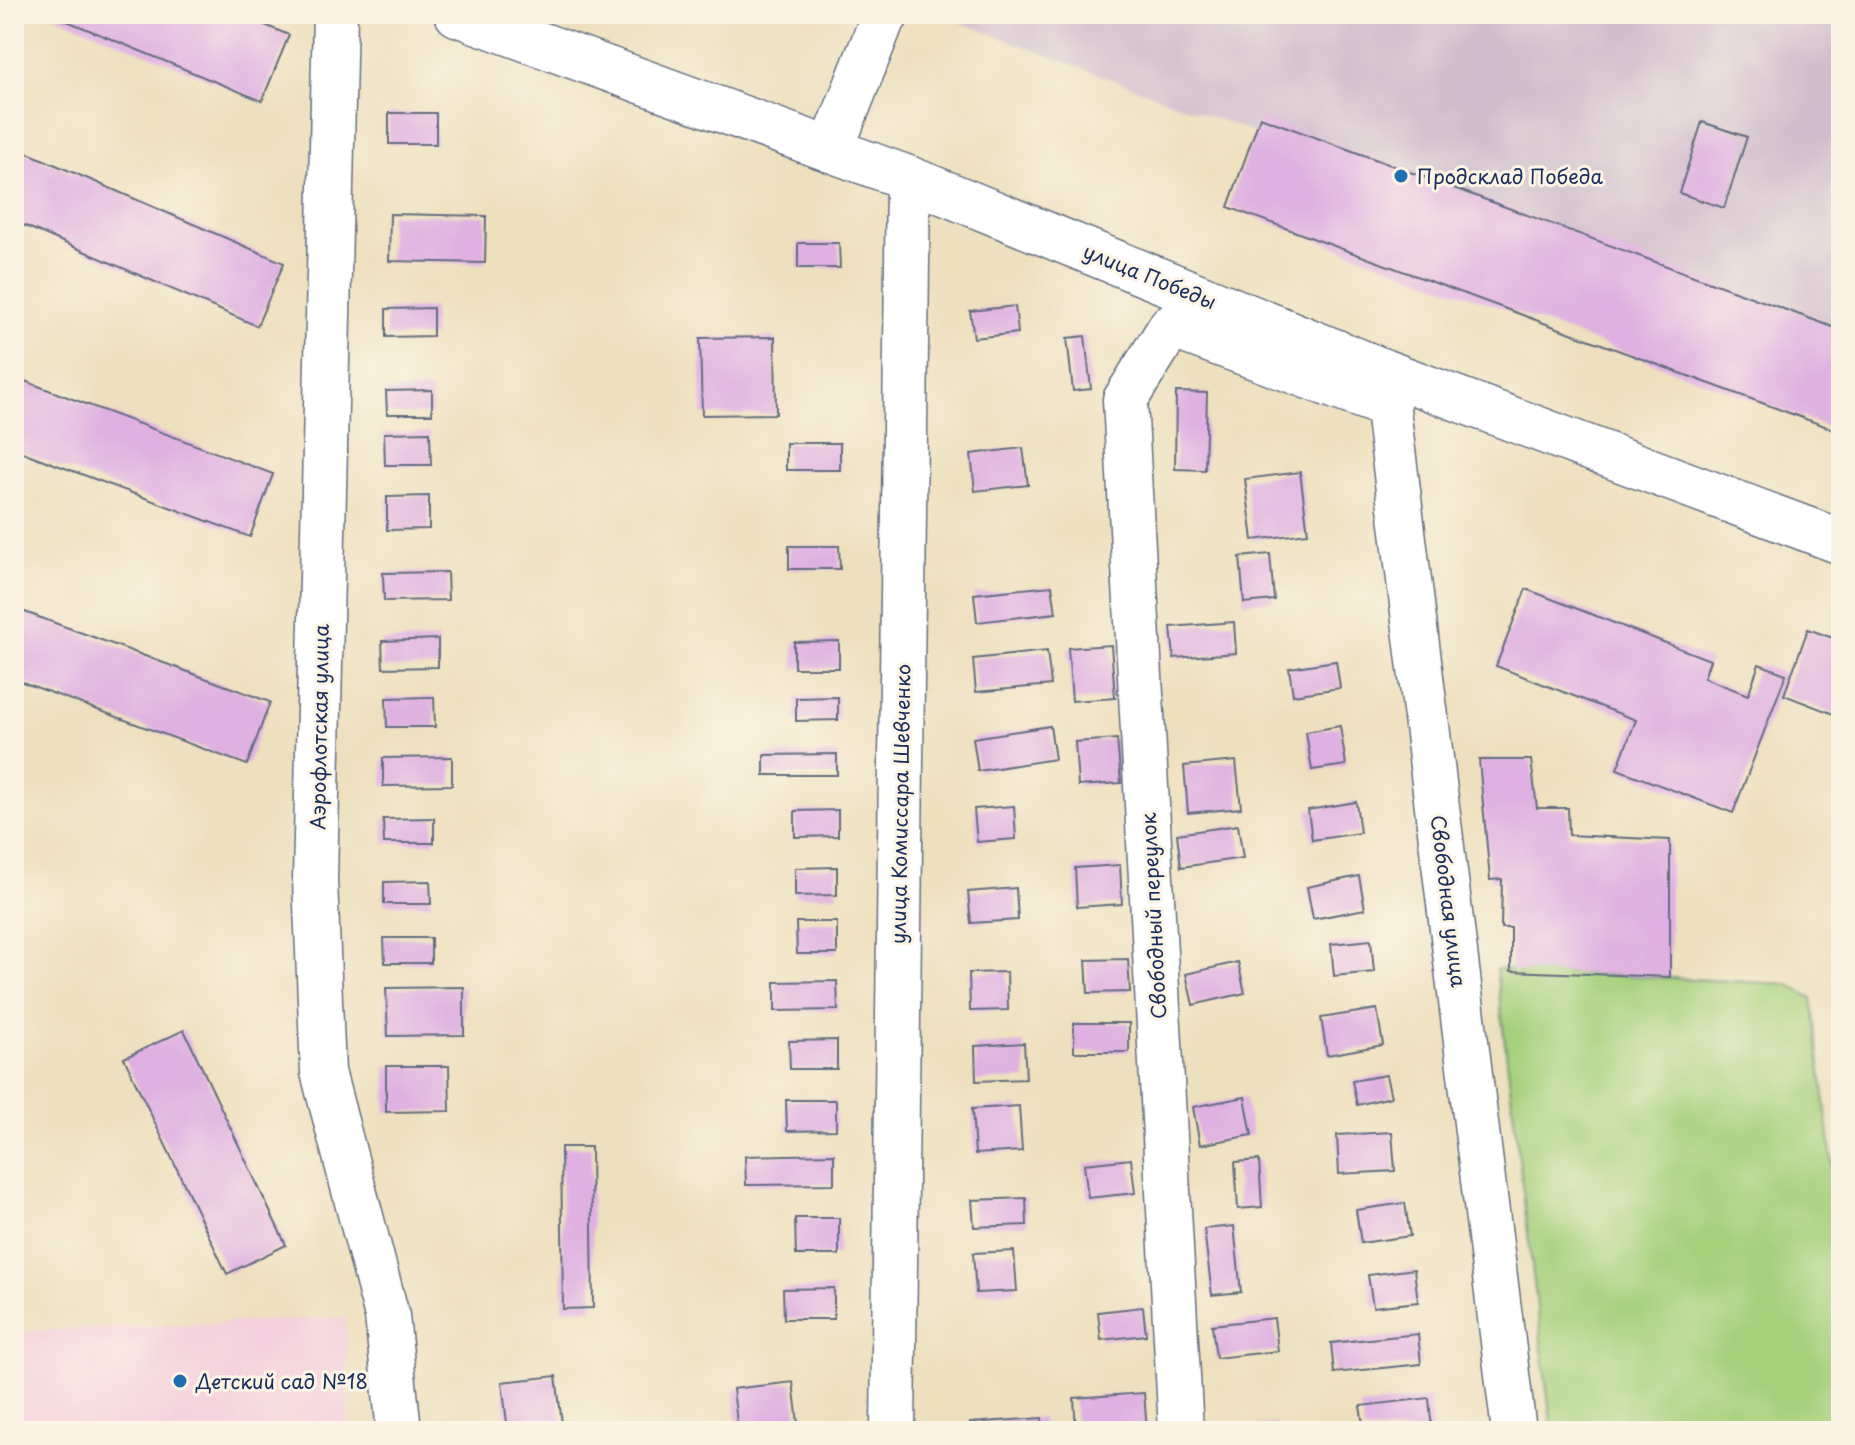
<svg xmlns="http://www.w3.org/2000/svg" width="1855" height="1445" viewBox="0 0 1855 1445" font-family="'Playpen Sans',sans-serif">
<style>
.built{fill:#f4cfdd}
.industrial{fill:#d0bdcd}
.green{fill:#a6d07c;stroke:#60806d;stroke-width:2}
.building{fill:#dfb0e1}
.lines{fill:none;stroke-linecap:round;stroke-linejoin:round}
.minor-casing{stroke:#646d80;stroke-width:47}
.minor{stroke:#fff;stroke-width:44}
.poi-dot{fill:#1f6fb2;stroke:#fcf5e5;stroke-width:3}
.labels{text-anchor:middle;dominant-baseline:central;stroke-width:6;stroke-linejoin:round;paint-order:stroke}
.poi-label{font-size:20px;fill:#1b2f5e;stroke:#fcf5e5;text-anchor:start}
.street-label{font-size:20px;fill:#1b2f5e;stroke:#fcf5e5}
</style>
<rect width="100%" height="100%" fill="#fcf5e5"/>
<filter id="ink" filterUnits="userSpaceOnUse"><feTurbulence type="fractalNoise" baseFrequency=".0125" numOctaves="2"/><feDisplacementMap in="SourceGraphic" scale="16" xChannelSelector="R" yChannelSelector="G"/><feConvolveMatrix kernelMatrix="1 2 1 2 8 2 1 2 1" color-interpolation-filters="sRGB"/></filter>
<filter id="wash" filterUnits="userSpaceOnUse"><feTurbulence type="fractalNoise" baseFrequency=".006" numOctaves="4" result="noise"/><feDisplacementMap in="SourceGraphic" scale="32" xChannelSelector="R" yChannelSelector="G"/><feGaussianBlur stdDeviation="1.8" result="paint"/><feColorMatrix in="noise" values="0 0 0 0 0 0 0 0 0 0 0 0 0 0 0 0 0 1.4 0 .05"/><feComposite in="paint" operator="in"/></filter>
<g filter="url(#wash)">
<rect width="100%" height="100%" fill="#ede0be"/>
<path class="built" d="M346,1317L348,1431H14V1332Z"/>
<path class="industrial" d="M938,14H1841V353Z"/>
<path class="green" d="M1496,969L1787,984L1812,998L1841,1233V1431H1552Z"/>
<g id="blocks">
<g class="building">
<path d="M50,14H238L289,35L262,101Z"/>
<rect x="389" y="113" width="47" height="31"/>
<path d="M1260,117L1841,330V432L1228,207Z"/>
<path d="M1702,122L1747,137L1724,208L1679,193Z"/>
<path d="M14,147L284,263L257,326L14,221Z"/>
<path d="M390,214L486,216L485,263L389,261Z"/>
<path d="M798,243H839L840,268H798Z"/>
<path d="M1015,306L1018,333L974,338L970,311Z"/>
<path d="M433,308V336L386,337V309Z"/>
<path d="M1085,336L1091,389L1073,391L1067,338Z"/>
<path d="M775,337L776,414L702,415L700,338Z"/>
<path d="M14,377L273,474L250,537L14,449Z"/>
<path d="M432,390V414H387L386,391Z"/>
<path d="M1176,392L1207,393L1205,470L1175,469Z"/>
<path d="M430,432L431,465H385L384,433Z"/>
<rect x="786" y="443" width="54" height="27"/>
<path d="M1023,448L1028,485L975,491L971,454Z"/>
<path d="M1300,472L1308,533L1253,540L1245,479Z"/>
<path d="M429,496V529L387,530V497Z"/>
<path d="M789,546H839L840,569H789Z"/>
<path d="M1270,554L1274,600L1244,603L1240,557Z"/>
<path d="M447,572L448,600L384,601L383,573Z"/>
<path d="M1052,586L1056,613L977,622L974,594Z"/>
<path d="M1526,589L1710,660L1704,678L1748,695L1759,664L1786,674L1733,813L1617,769L1636,720L1496,666Z"/>
<path d="M14,608L270,702L247,765L14,679Z"/>
<path d="M1234,622L1236,653L1174,658L1171,627Z"/>
<path d="M1808,629L1841,641V702L1836,715L1784,695Z"/>
<path d="M438,639V667L383,668L382,641Z"/>
<path d="M839,641V668H794V642Z"/>
<path d="M1111,645L1115,698L1072,701L1068,648Z"/>
<path d="M1047,651L1051,685L976,692L973,659Z"/>
<path d="M1336,661L1340,688L1293,695L1289,668Z"/>
<path d="M434,697L435,727H387L386,698Z"/>
<path d="M838,697V720L796,721V698Z"/>
<path d="M1050,726L1055,759L978,771L973,738Z"/>
<path d="M1340,726L1346,765L1312,770L1306,732Z"/>
<path d="M1117,739L1121,783L1078,786L1075,742Z"/>
<path d="M837,754V775H764V755Z"/>
<path d="M452,757V785L383,786V758Z"/>
<path d="M1479,760H1531L1537,808H1568L1569,835L1670,840V977L1511,971V928H1501L1502,879L1490,880Z"/>
<path d="M1236,761L1241,808L1188,813L1184,766Z"/>
<path d="M1356,802L1360,833L1312,840L1308,810Z"/>
<path d="M1014,806L1016,839L977,842L974,809Z"/>
<path d="M838,810V836L795,837V811Z"/>
<path d="M434,818V843H384L383,819Z"/>
<path d="M1238,825L1243,858L1181,867L1177,834Z"/>
<path d="M1120,865L1122,904L1077,907L1075,868Z"/>
<path d="M837,867V895L795,896V868Z"/>
<path d="M1359,876L1365,909L1313,919L1307,887Z"/>
<path d="M430,881L431,904H384V882Z"/>
<path d="M1016,888L1018,920L971,923L968,892Z"/>
<path d="M796,922H837V954H797Z"/>
<path d="M384,938H431V963H385Z"/>
<path d="M1371,940L1374,972L1334,976L1331,944Z"/>
<path d="M1128,959L1130,992L1088,993L1086,960Z"/>
<path d="M1238,962L1245,993L1193,1005L1186,974Z"/>
<path d="M1007,972L1008,1010L970,1011L969,973Z"/>
<path d="M837,981L838,1010L775,1011V982Z"/>
<path d="M464,987V1035L388,1036L386,988Z"/>
<path d="M1377,1009L1383,1045L1327,1055L1321,1018Z"/>
<rect x="1074" y="1023" width="55" height="29"/>
<path d="M184,1030L286,1245L227,1274L124,1058Z"/>
<path d="M837,1040V1069H790L789,1041Z"/>
<path d="M1024,1043L1026,1079L976,1081L975,1046Z"/>
<path d="M386,1066H449L450,1111L386,1112Z"/>
<path d="M1386,1075L1391,1097L1357,1105L1352,1081Z"/>
<path d="M1245,1097L1252,1135L1200,1145L1193,1107Z"/>
<path d="M786,1100H836V1130L787,1131Z"/>
<path d="M1019,1106L1022,1151L975,1154L972,1109Z"/>
<path d="M1392,1132L1395,1171L1339,1174L1337,1135Z"/>
<path d="M561,1147H591L593,1308L563,1309Z"/>
<path d="M834,1154V1184L746,1185L745,1156Z"/>
<path d="M1131,1159L1135,1193L1088,1198L1084,1164Z"/>
<path d="M1259,1160L1262,1207L1238,1209L1235,1162Z"/>
<path d="M1026,1198L1027,1225L974,1227L972,1200Z"/>
<path d="M1405,1203L1410,1236L1361,1243L1356,1210Z"/>
<path d="M795,1218H839V1255H796Z"/>
<path d="M1234,1226L1241,1292L1212,1295L1204,1229Z"/>
<path d="M1014,1251L1017,1291L976,1293L973,1253Z"/>
<path d="M1414,1269L1418,1302L1373,1307L1368,1275Z"/>
<path d="M834,1288V1319H784L783,1289Z"/>
<path d="M1143,1307L1146,1335L1101,1340L1098,1312Z"/>
<path d="M1274,1318L1278,1351L1216,1358L1212,1325Z"/>
<path d="M1418,1334L1421,1364L1334,1373L1331,1343Z"/>
<path d="M556,1376L563,1431H508L502,1382Z"/>
<path d="M793,1382L799,1431H738L733,1389Z"/>
<path d="M1144,1393L1147,1430L1076,1431L1074,1398Z"/>
<path d="M1429,1398L1432,1431H1364L1360,1406Z"/>
<path d="M1042,1418L1043,1431H971L970,1423Z"/>
<path d="M1277,1424L1278,1431H1230V1429Z"/>
</g>
</g>
</g>
<g filter="url(#ink)">
<use href="#blocks" fill-opacity="0" stroke="#646d80" stroke-width="2"/>
<g class="lines">
<g class="minor-casing">
<g id="minor">
<path d="M335,14L315,880L323,1072L387,1316L399,1431"/>
<path d="M457,14L908,178L1383,371L1841,542"/>
<path d="M831,150L882,20L887,14"/>
<path d="M1384,377L1514,1431"/>
<path d="M893,1431L908,178"/>
<path d="M1181,1431L1125,400L1171,326L1388,406"/>
</g>
</g>
<use href="#minor" class="minor"/>
</g>
</g>
<g class="poi-dot">
<circle cx="1401" cy="176" r="8"/>
<circle cx="180" cy="1381" r="8"/>
</g>
<g class="labels">
<g class="poi-label">
<text x="1417" y="176">Продсклад Победа</text>
<text x="196" y="1381">Детский сад №18</text>
</g>
<g class="street-label">
<text transform="translate(1150 276) rotate(22)">улица Победы</text>
<text transform="translate(319 727) rotate(-89)">Аэрофлотская улица</text>
<text transform="translate(900 804) rotate(-89)">улица Комиссара Шевченко</text>
<text transform="translate(1449 901) rotate(83)">Свободная улица</text>
<text transform="translate(1153 916) rotate(-93)">Свободный переулок</text>
</g>
</g>
<rect width="1855" height="1445" fill="none" stroke="#fcf5e5" stroke-width="48"/>
</svg>
